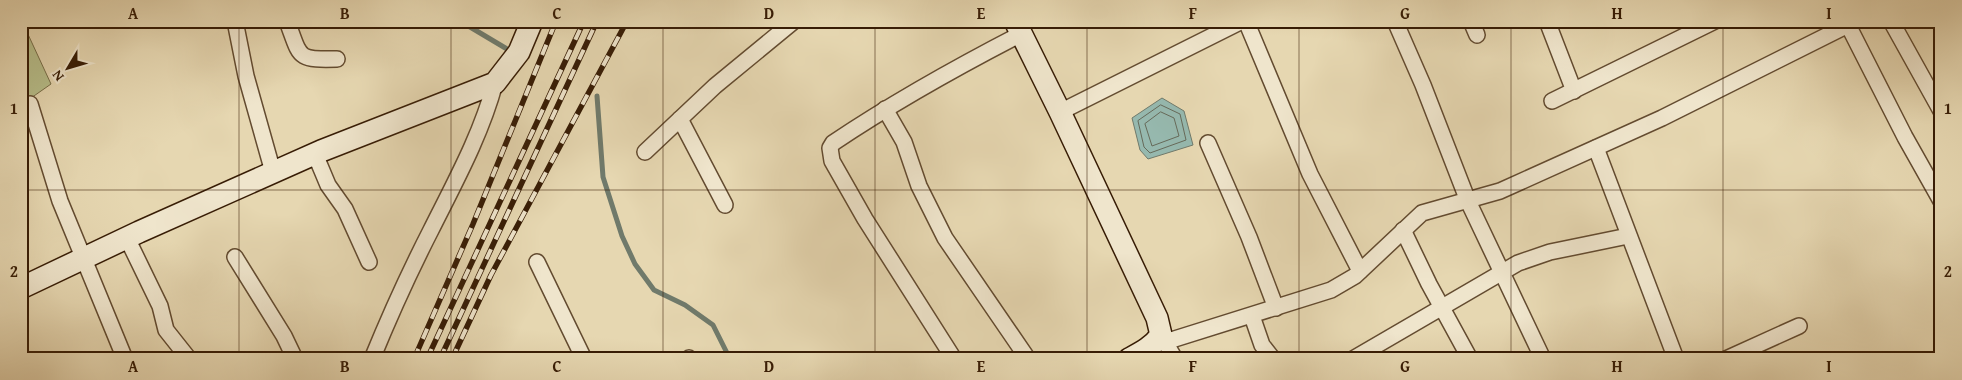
<svg xmlns="http://www.w3.org/2000/svg" width="1962" height="380" viewBox="0 0 1962 380" font-family="'Gentium Book Plus',serif">
<style>
.green{fill:#b7be8a;stroke:#776d48}
.water{fill:#96b9af;stroke:#707a6b}
.lines{fill:none;stroke-linecap:round;stroke-linejoin:round}
.shore{stroke:#666a5a;stroke-width:1}
.stream{stroke:#707a6b;stroke-width:5}
.street-casing{stroke:#634b30;stroke-width:18}
.secondary-casing{stroke:#371c05;stroke-width:24}
.street{stroke:#efe5cc;stroke-width:15}
.secondary{stroke:#efe5cc;stroke-width:21}
.rail-casing{stroke:#371c05;stroke-width:5.5}
.rail{stroke:#efe5cc;stroke-width:4;stroke-dasharray:11;stroke-linecap:butt}
.grid{fill:none;stroke:#371c05;stroke-width:1;stroke-opacity:0.55}
.neatline{fill:none;stroke:#371c05;stroke-width:2}
.grid-label{font-size:16px;text-anchor:middle;font-weight:bold;fill:#371c05}
</style>
<rect width="100%" height="100%" fill="#e6d7b1"/>
<filter id="stains"><feTurbulence type="fractalNoise" baseFrequency=".004" numOctaves="4"/><feColorMatrix values="0 0 0 0 .2 0 0 0 0 .09 0 0 0 0 .02 0 0 0 .5 -.17"/></filter>
<radialGradient id="worn" r=".72"><stop offset=".6" stop-color="#630" stop-opacity="0"/><stop offset="1" stop-color="#630" stop-opacity=".3"/></radialGradient>
<path class="green" d="M26,30L51,84L21,105V32Z"/>
<path class="water" d="M1162,98L1184,111L1193,145L1148,159L1140,150L1132,118Z"/>
<g class="lines">
<g class="shore">
<path d="M1161,105L1180,114L1186,140L1150,153L1144,147L1138,121Z"/>
<path d="M1161,112L1174,118L1179,136L1152,146L1145,124Z"/>
</g>
<g class="stream">
<path d="M460,21L507,49"/>
<path d="M597,96L603,177L622,236L635,264L654,290L685,305L713,325L730,359"/>
</g>
<g class="street-casing">
<g id="street">
<path d="M235,21L246,76L273,172"/>
<path d="M287,21C301,58 296,60 337,59"/>
<path d="M1246,21L1310,174L1360,271"/>
<path d="M1395,21L1423,85L1468,201L1543,359"/>
<path d="M1471,21L1477,35"/>
<path d="M1547,21L1574,91"/>
<path d="M1891,21L1941,111"/>
<path d="M1848,25L1905,137L1941,201"/>
<path d="M1552,101L1715,21"/>
<path d="M30,104L60,201L125,359"/>
<path d="M885,109L904,142L919,186L945,238L1028,359"/>
<path d="M1060,112L1242,21"/>
<path d="M680,119L725,205"/>
<path d="M1208,143L1249,237L1276,308"/>
<path d="M1596,148L1676,359"/>
<path d="M645,152L715,86L794,21"/>
<path d="M315,154L328,185L345,209L369,262"/>
<path d="M1403,230L1429,284L1470,359"/>
<path d="M127,238L160,306L166,330L189,359"/>
<path d="M235,257L284,336L295,359"/>
<path d="M537,262L584,359"/>
<path d="M1252,316L1262,345L1273,359"/>
<path d="M1161,335L1175,359"/>
<path d="M1165,342L1331,290L1355,276L1422,213L1500,191L1662,118L1856,21"/>
<path d="M372,359C390,315 409,273 431,230C455,182 481,135 495,83"/>
<path d="M688,359L689,358"/>
<path d="M954,359L865,219L832,161L830,148L833,143C894,102 957,67 1021,34"/>
<path d="M1353,359L1518,263L1550,252L1628,236"/>
<path d="M1726,359L1799,326"/>
</g>
</g>
<g class="secondary-casing">
<g id="secondary">
<path d="M1015,21L1060,112L1157,318L1161,335C1152,347 1142,352 1129,359"/>
<path d="M21,288L139,232L321,151L495,83L519,52L532,21"/>
</g>
</g>
<use href="#street" class="street"/>
<use href="#secondary" class="secondary"/>
<g class="rail-casing">
<g id="rail">
<path d="M414,359L473,224L556,21"/>
<path d="M427,359L584,21"/>
<path d="M440,359L597,21"/>
<path d="M452,359L491,275L627,21"/>
</g>
</g>
<use href="#rail" class="rail"/>
</g>
<path class="grid" d="M239,21V359M451,21V359M663,21V359M875,21V359M1087,21V359M1299,21V359M1511,21V359M1723,21V359M21,190H1941"/>
<rect width="1962" height="380" fill="none" stroke="#e6d7b1" stroke-width="55"/>
<g transform="translate(68 68) rotate(232)" stroke="#efe5cc" stroke-width="4" paint-order="stroke">
<path d="M0-4L9 19L0 12L-9 19Z" fill="#371c05"/>
<text y="-8" font-size="14" font-weight="bold" text-anchor="middle" fill="#371c05">N</text>
</g>
<rect x="28" y="28" width="1906" height="324" class="neatline"/>
<g class="grid-label">
<text x="133" y="19">A</text>
<text x="345" y="19">B</text>
<text x="557" y="19">C</text>
<text x="769" y="19">D</text>
<text x="981" y="19">E</text>
<text x="1193" y="19">F</text>
<text x="1405" y="19">G</text>
<text x="1617" y="19">H</text>
<text x="1829" y="19">I</text>
<text x="14" y="114">1</text>
<text x="1948" y="114">1</text>
<text x="14" y="277">2</text>
<text x="1948" y="277">2</text>
<text x="133" y="372">A</text>
<text x="345" y="372">B</text>
<text x="557" y="372">C</text>
<text x="769" y="372">D</text>
<text x="981" y="372">E</text>
<text x="1193" y="372">F</text>
<text x="1405" y="372">G</text>
<text x="1617" y="372">H</text>
<text x="1829" y="372">I</text>
</g>
<rect width="100%" height="100%" filter="url(#stains)"/>
<rect width="100%" height="100%" fill="url(#worn)"/>
</svg>
